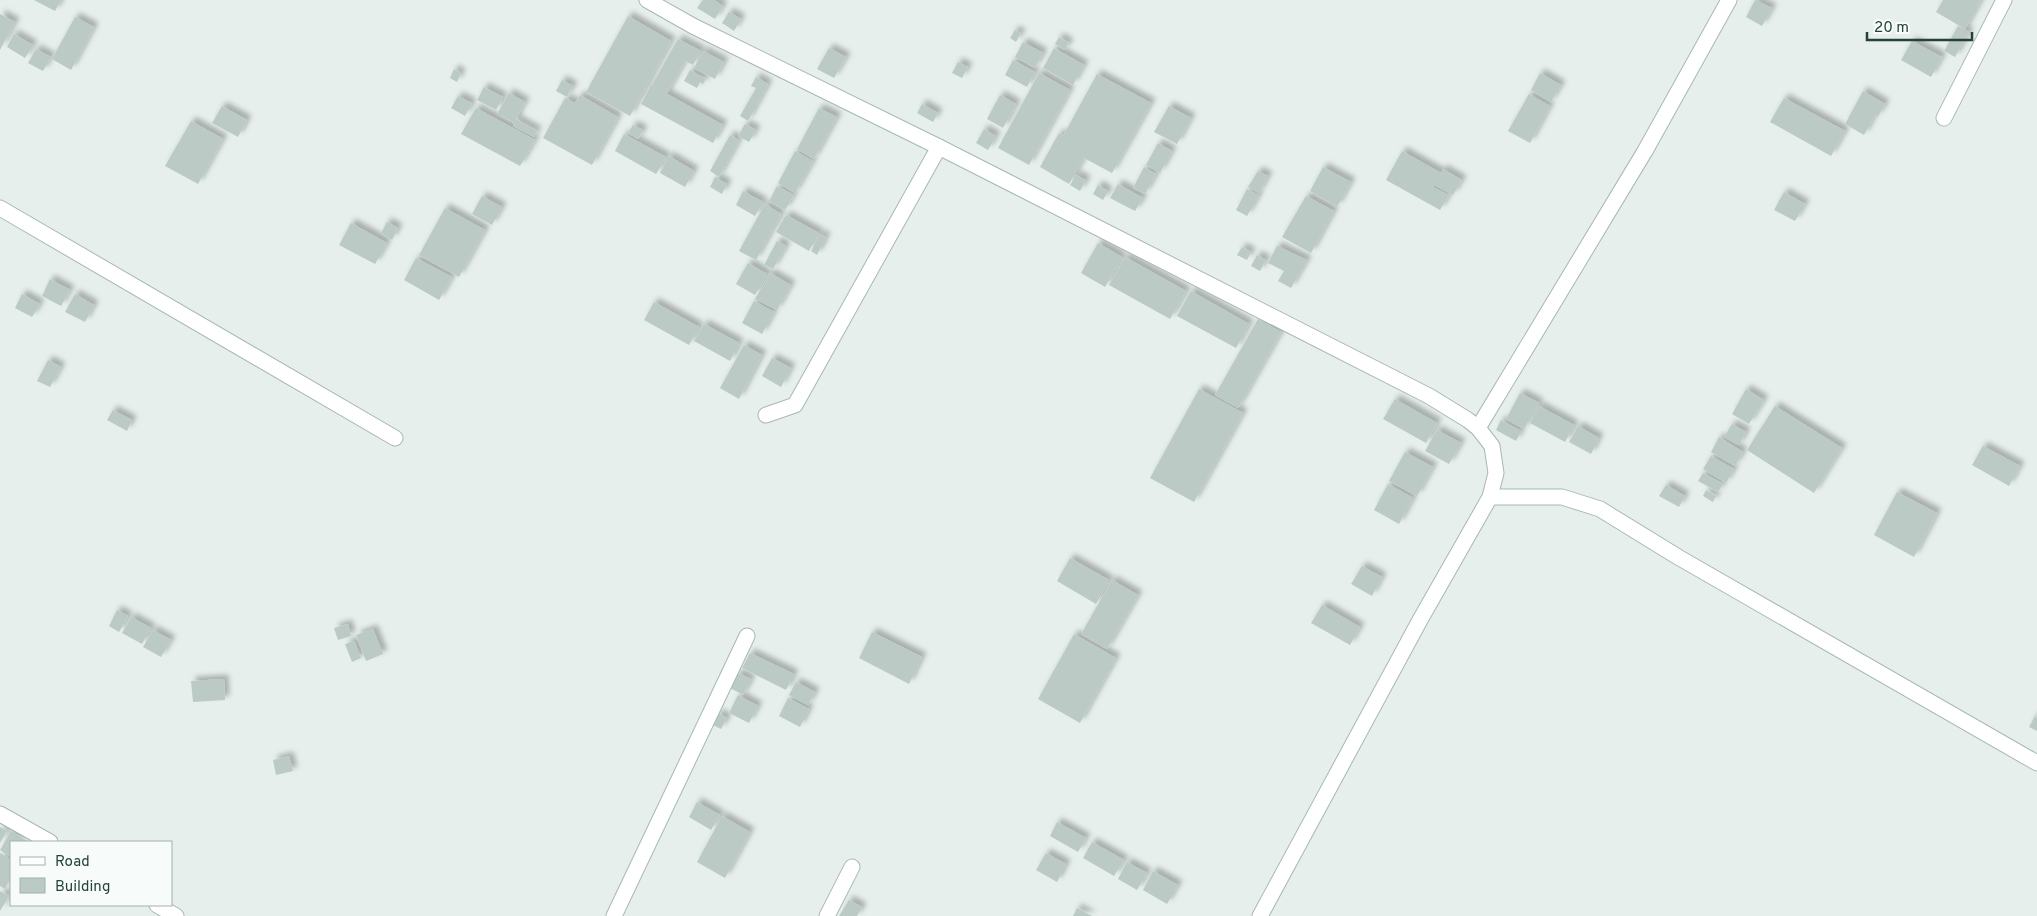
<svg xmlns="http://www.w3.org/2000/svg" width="2037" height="916" viewBox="0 0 2037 916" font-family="Overpass,sans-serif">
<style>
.building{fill:#bbcac4;filter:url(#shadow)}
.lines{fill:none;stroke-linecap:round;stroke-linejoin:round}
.minor-casing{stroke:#a8b8b2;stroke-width:17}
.minor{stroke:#fff;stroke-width:15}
</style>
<defs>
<filter id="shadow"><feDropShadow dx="4.5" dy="-4.5" stdDeviation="2.5" flood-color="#0004"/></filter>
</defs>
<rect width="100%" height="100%" fill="#e6efeb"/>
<g class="building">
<path d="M34,0H61L55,11Z"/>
<path d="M703,0H714L723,6L715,19L697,8Z"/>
<path d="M1755,0L1772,8L1762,26L1746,17Z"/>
<path d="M1943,0H1981L1965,29L1936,12Z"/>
<path d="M729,12L741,19L734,31L722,23Z"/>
<path d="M0,14L15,22L0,50Z"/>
<path d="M628,16L671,41L630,116L586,92Z"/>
<path d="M75,17L94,27L71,70L52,59Z"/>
<path d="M1958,26L1969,32L1955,57L1944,51Z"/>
<path d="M1015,30L1021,33L1016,42L1010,38Z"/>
<path d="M14,34L33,45L25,58L7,47Z"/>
<path d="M1059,37L1069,43L1065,50L1055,44Z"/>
<path d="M678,39L701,51L693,65L685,61L667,93L652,85Z"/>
<path d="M1912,41L1942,57L1931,77L1901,60Z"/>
<path d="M1023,42L1043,53L1035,68L1015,57Z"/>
<path d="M829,48L846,57L834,78L817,69Z"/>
<path d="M1054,48L1084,65L1073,85L1043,68Z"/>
<path d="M36,49L51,57L43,71L28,63Z"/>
<path d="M703,51L724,62L715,79L694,68Z"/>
<path d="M1013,60L1035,72L1027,87L1005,75Z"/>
<path d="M958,62L968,67L962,78L952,73Z"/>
<path d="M454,69L461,73L457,82L450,78Z"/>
<path d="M690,70L706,79L703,84L700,82L697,88L684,81Z"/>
<path d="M1039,73L1070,90L1029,165L998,148Z"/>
<path d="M1540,73L1561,85L1551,102L1531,90Z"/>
<path d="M1097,74L1151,103L1112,173L1084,158L1069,184L1040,167L1059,133L1063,136Z"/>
<path d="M756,77L768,84L748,121L740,116L756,88L751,86Z"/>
<path d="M562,80L573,86L567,97L556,91Z"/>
<path d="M651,85L723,125L713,143L641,104Z"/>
<path d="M484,87L503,97L496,110L477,100Z"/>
<path d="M1863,91L1885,104L1878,116L1875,115L1864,135L1845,124Z"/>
<path d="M509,93L525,102L516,119L537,131L534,137L513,126L514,123L497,114Z"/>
<path d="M1529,94L1550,106L1530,143L1508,131Z"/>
<path d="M580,95L618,117L592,165L543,138L565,98L575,103Z"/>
<path d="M1000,95L1016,104L1003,128L987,119Z"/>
<path d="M458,96L472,103L465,116L451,108Z"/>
<path d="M1784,98L1845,131L1831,156L1770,122Z"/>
<path d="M922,104L938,113L933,122L917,113Z"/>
<path d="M222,106L247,120L238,137L212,123Z"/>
<path d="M1169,106L1191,118L1177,144L1154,132Z"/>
<path d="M476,108L535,140L520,166L461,134Z"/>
<path d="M819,108L837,117L814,159L797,149Z"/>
<path d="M191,121L223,139L198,184L165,166Z"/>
<path d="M745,124L756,130L749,142L738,136Z"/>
<path d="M633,125L643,130L638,139L628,133Z"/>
<path d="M984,129L996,136L988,150L976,143Z"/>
<path d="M624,134L666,157L656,174L615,151Z"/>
<path d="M730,135L739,140L719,177L710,171Z"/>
<path d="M1158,143L1172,151L1160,173L1146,165Z"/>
<path d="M795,151L813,161L795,193L778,183Z"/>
<path d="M1402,151L1441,173L1443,169L1462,180L1453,195L1434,185L1433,187L1449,195L1440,210L1386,180Z"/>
<path d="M669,156L694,171L685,187L660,173Z"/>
<path d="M1144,167L1156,174L1145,194L1133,188Z"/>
<path d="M1323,167L1351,182L1337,207L1310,191Z"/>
<path d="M1258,171L1268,176L1259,193L1248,187Z"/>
<path d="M1076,175L1086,180L1080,191L1070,185Z"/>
<path d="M715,177L727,184L722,194L710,187Z"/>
<path d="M1118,184L1143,198L1135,211L1110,198Z"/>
<path d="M1098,185L1108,191L1103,200L1093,194Z"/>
<path d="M777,186L794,195L785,210L769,201Z"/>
<path d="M1247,189L1259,195L1247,216L1236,210Z"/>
<path d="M743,191L763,202L755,216L736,205Z"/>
<path d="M1784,192L1805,204L1795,221L1774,210Z"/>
<path d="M482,196L502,207L492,225L472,214Z"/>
<path d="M1306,196L1334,211L1311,253L1282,237Z"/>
<path d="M765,204L781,214L756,260L739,251Z"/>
<path d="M445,208L485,230L459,277L419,255Z"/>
<path d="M786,215L819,233L809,251L776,232Z"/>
<path d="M387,222L398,228L392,240L381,233Z"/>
<path d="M351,223L387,243L375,264L339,245Z"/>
<path d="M820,234L826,237L817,255L811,251Z"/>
<path d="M777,241L786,246L773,269L764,265Z"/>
<path d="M1098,243L1122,257L1105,287L1081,273Z"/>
<path d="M1277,246L1307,260L1291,288L1278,281L1284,271L1268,263Z"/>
<path d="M1242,247L1251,252L1247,260L1237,255Z"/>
<path d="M1257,255L1266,260L1260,271L1251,266Z"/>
<path d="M1125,257L1186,291L1170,319L1109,285Z"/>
<path d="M416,258L452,277L439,300L404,280Z"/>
<path d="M748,263L767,274L755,295L736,284Z"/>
<path d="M770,273L791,285L777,310L755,299Z"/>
<path d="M50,279L70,290L61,306L42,296Z"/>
<path d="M1191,291L1249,324L1236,348L1177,316Z"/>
<path d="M22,294L40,304L32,317L15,308Z"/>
<path d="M75,294L94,305L85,322L65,312Z"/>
<path d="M754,301L774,312L762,334L742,323Z"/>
<path d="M654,302L699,327L689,345L644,320Z"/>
<path d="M1258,319L1281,332L1238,408L1215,395Z"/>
<path d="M704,324L739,343L730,361L694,341Z"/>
<path d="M744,345L762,355L739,399L720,388Z"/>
<path d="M772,358L791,368L781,387L762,376Z"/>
<path d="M48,360L61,367L50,387L37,381Z"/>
<path d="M1199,389L1243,413L1194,502L1150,478Z"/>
<path d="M1746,389L1764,400L1749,424L1732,414Z"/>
<path d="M1520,393L1539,403L1524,429L1506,419Z"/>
<path d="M1395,399L1437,423L1426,443L1383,419Z"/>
<path d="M1539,406L1574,425L1565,442L1530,423Z"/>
<path d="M1775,406L1842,448L1814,493L1747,450Z"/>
<path d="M113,410L132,420L127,431L107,420Z"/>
<path d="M1501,420L1521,431L1516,441L1496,430Z"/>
<path d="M1732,424L1746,432L1739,445L1724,437Z"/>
<path d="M1578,426L1599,438L1591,454L1569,442Z"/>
<path d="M1437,430L1461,443L1449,464L1425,451Z"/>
<path d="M1719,437L1743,452L1735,466L1711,452Z"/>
<path d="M1983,446L2020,466L2009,486L1972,465Z"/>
<path d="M1405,452L1433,467L1417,496L1389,481Z"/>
<path d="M1711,456L1734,469L1726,483L1703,469Z"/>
<path d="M1703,473L1723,484L1718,492L1698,481Z"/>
<path d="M1388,484L1413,498L1399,524L1374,510Z"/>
<path d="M1666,485L1685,496L1679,507L1659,496Z"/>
<path d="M1706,490L1716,496L1713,502L1703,496Z"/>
<path d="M1897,492L1937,513L1914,557L1874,535Z"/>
<path d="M1070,558L1109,580L1096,604L1057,581Z"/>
<path d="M1362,566L1382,577L1372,596L1351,584Z"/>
<path d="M1112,580L1138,595L1107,649L1081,634Z"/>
<path d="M1322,605L1360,627L1350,645L1311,623Z"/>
<path d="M117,610L128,616L119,632L109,626Z"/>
<path d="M131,617L151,628L142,644L122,633Z"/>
<path d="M348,624L351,636L338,640L334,628Z"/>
<path d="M373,629L383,654L366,661L356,635Z"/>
<path d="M153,630L171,640L161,657L143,647Z"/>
<path d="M872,632L922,657L909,684L859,658Z"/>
<path d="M1074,634L1116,658L1080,723L1038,699Z"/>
<path d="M354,641L361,658L352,662L345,644Z"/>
<path d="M750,653L794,674L786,690L742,668Z"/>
<path d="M738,673L751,679L743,695L730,688Z"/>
<path d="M224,679L225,700L193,702L191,681Z"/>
<path d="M796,682L815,692L808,705L789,695Z"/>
<path d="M738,695L758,706L749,723L729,713Z"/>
<path d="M788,698L809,709L800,727L779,716Z"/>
<path d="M718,713L727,718L721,729L713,725Z"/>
<path d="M2035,716L2037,718V731L2029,727Z"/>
<path d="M289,756L293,771L276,775L273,760Z"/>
<path d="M697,802L720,815L711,830L689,817Z"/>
<path d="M722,816L750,832L725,878L697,862Z"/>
<path d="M1057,822L1086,838L1078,852L1050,836Z"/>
<path d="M0,827L7,831L0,843Z"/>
<path d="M11,831L29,842H11V857L0,850Z"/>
<path d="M1092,842L1124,860L1114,876L1083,858Z"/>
<path d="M0,853L11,860V877L5,889L0,886Z"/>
<path d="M1046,853L1066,864L1057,882L1036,870Z"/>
<path d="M1127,862L1147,873L1137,890L1118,879Z"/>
<path d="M1153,871L1178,885L1167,904L1143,890Z"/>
<path d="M0,891L9,896L0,911Z"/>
<path d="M849,900L862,907L857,916H839Z"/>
<path d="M1077,908L1092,916H1073Z"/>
</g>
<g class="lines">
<g class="minor-casing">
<g id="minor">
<path d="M647,0L693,26L939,147L1429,396L1468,420L1478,428L1492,446L1496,473L1490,497L1420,620L1260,916"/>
<path d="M1944,118L2004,0"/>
<path d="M0,208L395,438"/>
<path d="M766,415L795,405L939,147"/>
<path d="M1478,428L1645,151L1729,0"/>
<path d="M1490,497H1562L1600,509L1678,557L2037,763"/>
<path d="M0,814L50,842"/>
<path d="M157,905L176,916"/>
<path d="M614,916L747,636"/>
<path d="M827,916L852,867"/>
</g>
</g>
<use href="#minor" class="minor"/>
</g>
<rect x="10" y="841" width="162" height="65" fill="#f7fbf9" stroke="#a3b1ad"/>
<rect x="20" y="857" width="25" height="8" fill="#ffffff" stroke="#a3b1ad"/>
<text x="55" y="866" font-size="15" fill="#24423a">Road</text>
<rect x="20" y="878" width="25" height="15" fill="#bbcac4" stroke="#a3b1ad"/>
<text x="55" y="891" font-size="15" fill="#24423a">Building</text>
<path d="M1867 32v8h105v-8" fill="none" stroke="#24423a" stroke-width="2.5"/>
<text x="1874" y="32" font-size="15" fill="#24423a" stroke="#f7fbf9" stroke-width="4" paint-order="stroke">20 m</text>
</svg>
